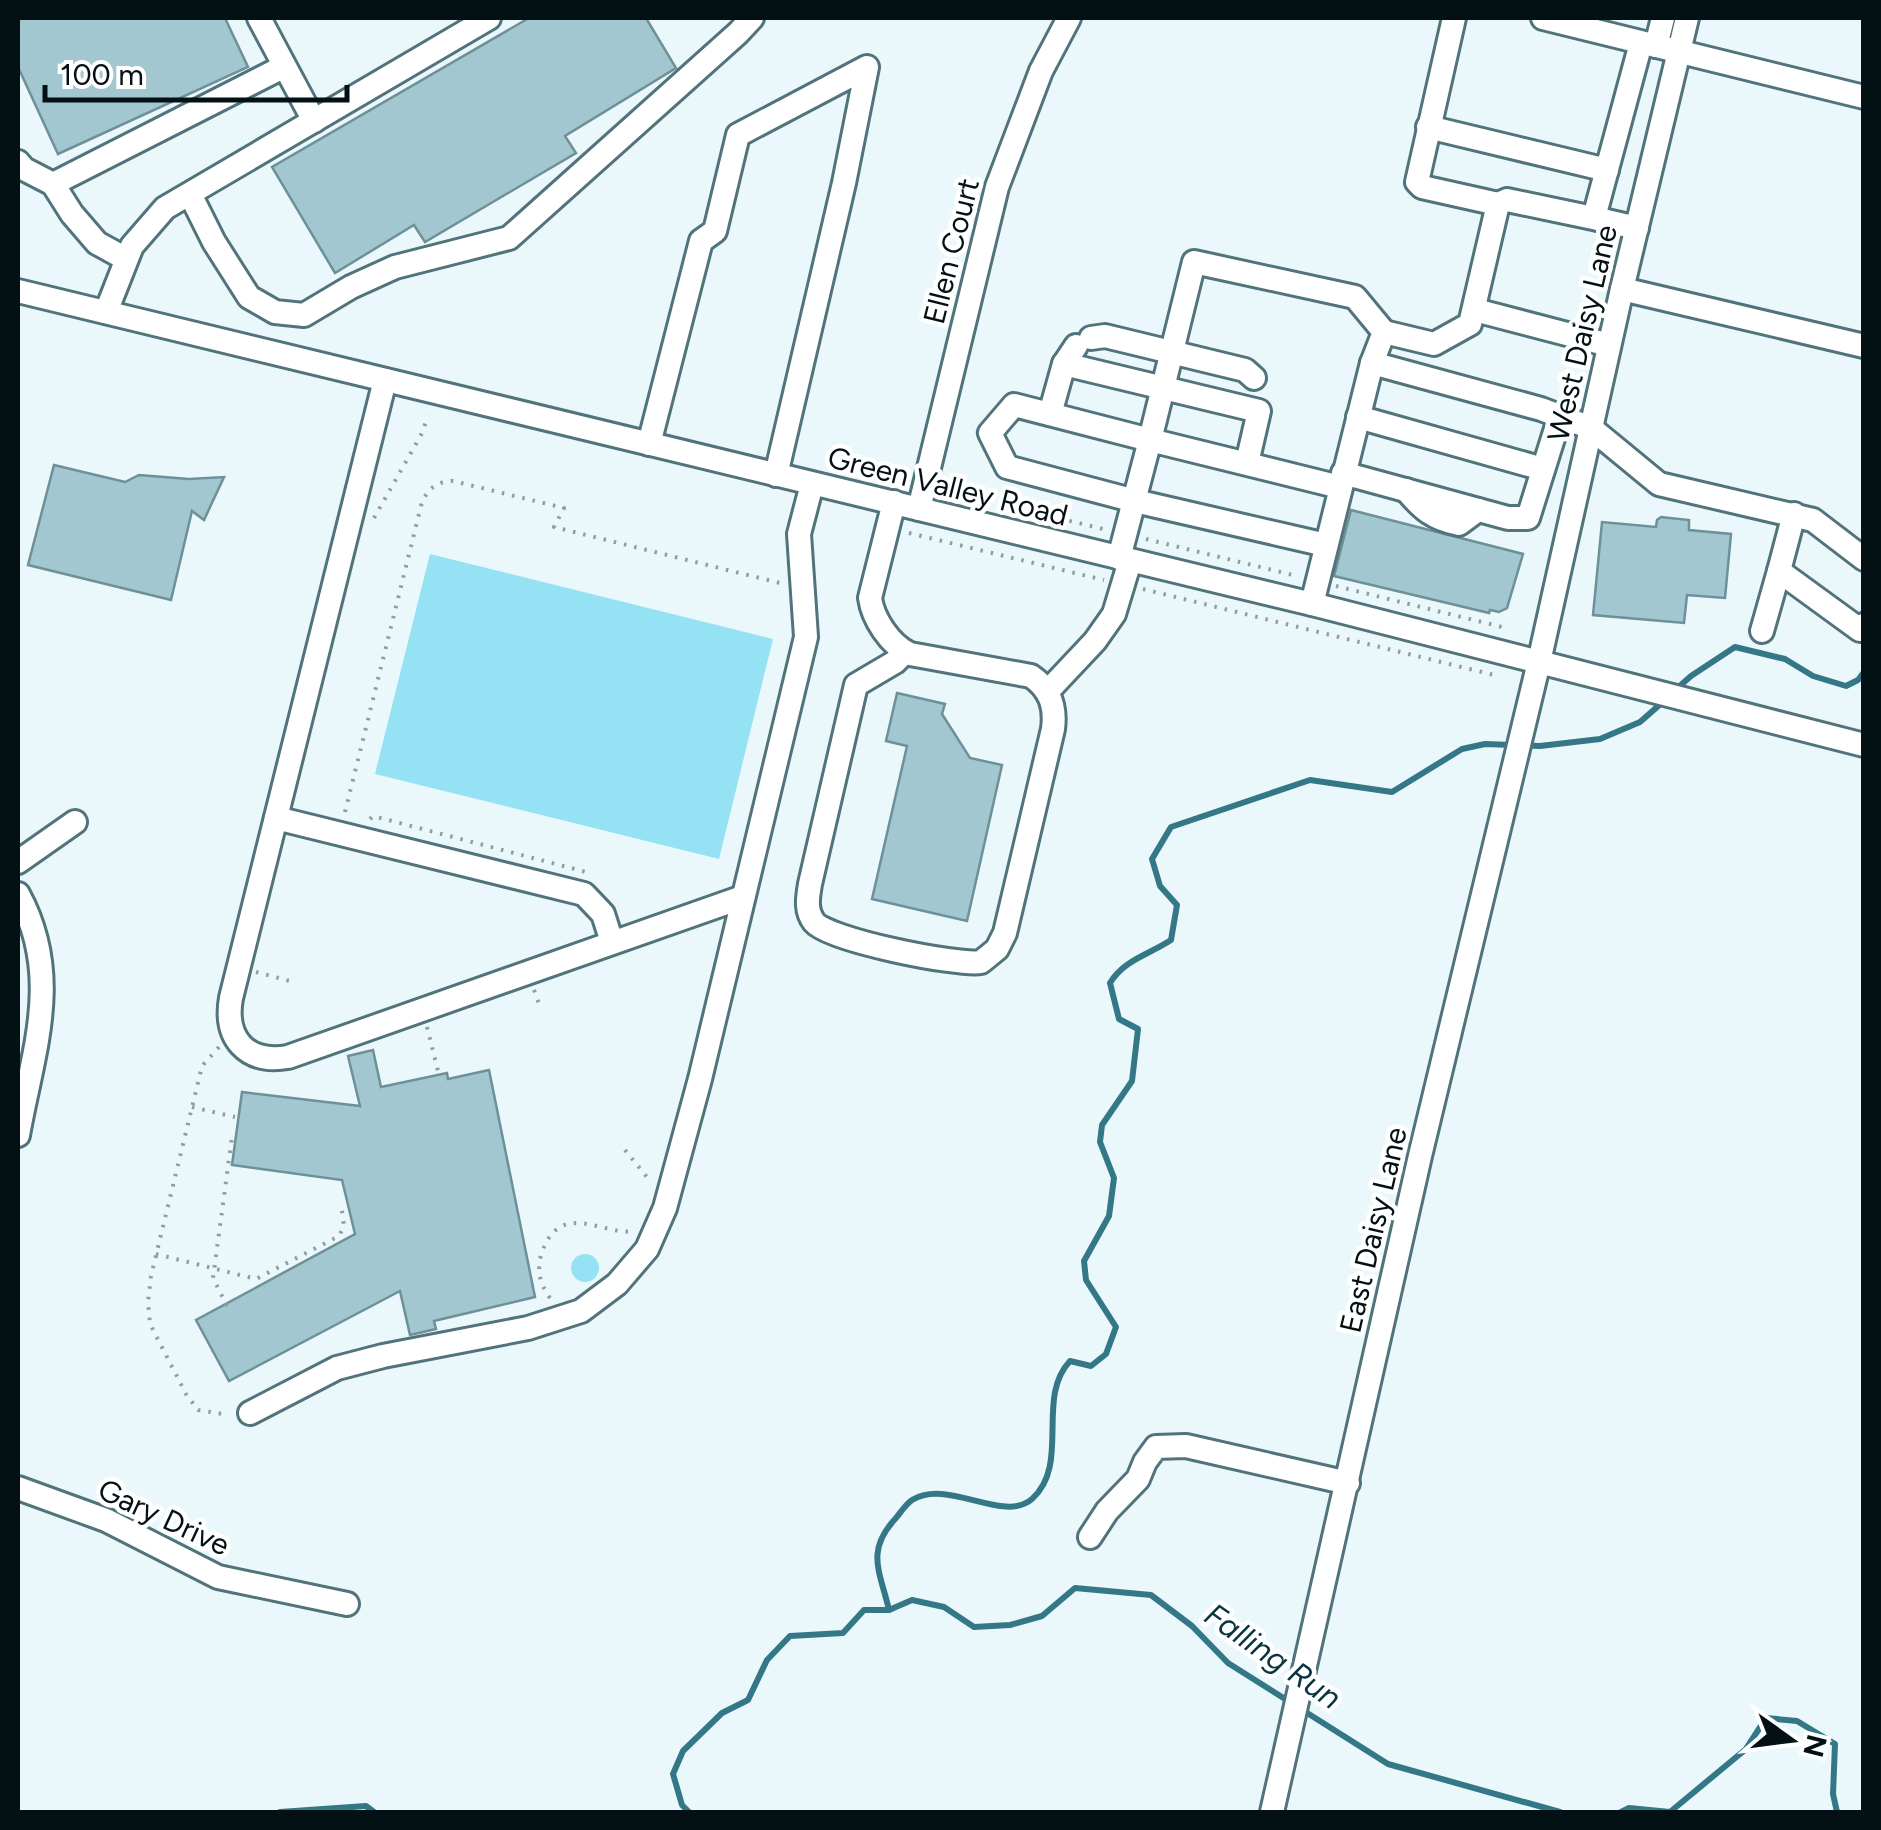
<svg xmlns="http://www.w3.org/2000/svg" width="1881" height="1830" viewBox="0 0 1881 1830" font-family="Figtree,sans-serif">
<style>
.green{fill:#95e2f5}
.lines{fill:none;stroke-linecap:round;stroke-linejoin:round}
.stream{stroke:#347887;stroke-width:6}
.building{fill:#a3c7d0;stroke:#6d9099;stroke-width:2.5}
.minor-casing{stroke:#51737c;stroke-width:28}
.path{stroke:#8f9ca0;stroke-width:4;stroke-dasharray:2.5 8;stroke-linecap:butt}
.minor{stroke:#fff;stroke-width:22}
.labels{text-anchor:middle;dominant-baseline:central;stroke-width:9;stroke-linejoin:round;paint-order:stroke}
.street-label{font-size:30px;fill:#041114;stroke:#fff}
.water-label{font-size:32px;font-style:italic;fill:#09353e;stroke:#fff}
</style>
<rect width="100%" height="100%" fill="#eaf8fc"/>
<g class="green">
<path d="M430,554L773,639L719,859L375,774Z"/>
<circle cx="585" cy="1268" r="14"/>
</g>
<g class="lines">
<g class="stream">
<path d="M1673,692L1691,676L1735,647L1785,659L1813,676L1846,686L1858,680L1864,672"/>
<path d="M889,1610C880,1571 865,1551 896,1518C900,1513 906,1504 912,1500C948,1478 1003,1524 1032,1499C1071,1464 1035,1398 1070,1361L1091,1366L1106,1354L1116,1327L1086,1280L1084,1261L1109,1216L1114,1178L1100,1142L1102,1125L1132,1081L1138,1029L1119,1019L1110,983C1124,960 1148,955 1171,940L1177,905L1160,886L1152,859L1171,827L1310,780L1392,792L1462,749L1485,744L1540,746L1600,739L1640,722L1664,701"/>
<path d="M280,1812L366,1806L374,1812"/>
<path d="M689,1812L682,1805L673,1774L683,1751L722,1713L748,1700L767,1660L790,1636L843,1633L864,1610H889L912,1600L944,1607L974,1627L1010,1625L1042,1616L1075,1588L1151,1595L1192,1626L1228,1663L1388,1764L1560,1812"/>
<path d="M1621,1812L1629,1808L1670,1812L1746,1749L1766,1718L1797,1721L1835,1744L1833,1794L1837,1812"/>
</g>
</g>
<g class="building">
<path d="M18,18H225L248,67L58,154L18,67Z"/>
<path d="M529,18H646L676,68L565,136L576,153L425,242L414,225L335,273L272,167Z"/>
<path d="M54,465L125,482L139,475L189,479L224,477L204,520L192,511L171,600L28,565Z"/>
<path d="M1351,510L1523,554L1507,608L1499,612L1490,610L1489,613L1334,576Z"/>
<path d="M1661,517L1689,520V530L1731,534L1725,598L1687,595L1684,623L1593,615L1602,522L1656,527L1657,520Z"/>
<path d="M897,693L945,704L942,714L970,758L1002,765L967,921L872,899L907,746L886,741Z"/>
<path d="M373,1050L381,1087L447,1073L448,1079L489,1070L535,1297L434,1321L436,1329L410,1335L400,1291L229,1381L196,1320L355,1234L342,1180L232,1165L242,1092L360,1106L348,1056Z"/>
</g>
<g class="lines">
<g class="minor-casing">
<g id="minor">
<path d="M259,18L314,121"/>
<path d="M1454,18L1417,182L1422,187L1498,204"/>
<path d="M1543,18L1864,97"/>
<path d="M1656,46L1663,18"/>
<path d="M1428,127L1607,170"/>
<path d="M18,162L24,169L53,184L72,214L97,243L126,259"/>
<path d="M53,184L283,67"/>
<path d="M190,194L214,242L249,297L275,312L304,315L351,287L395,267L509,238L738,33L752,18"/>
<path d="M1637,228L1598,219L1596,210L1641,43"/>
<path d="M1622,289L1864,346"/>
<path d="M18,291L1312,604L1864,745"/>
<path d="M1475,310L1609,345"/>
<path d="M106,312L132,246L165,208L489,18"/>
<path d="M1384,332L1434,344L1470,324L1498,204L1507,200L1598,219"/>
<path d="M1091,338L1105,336L1245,370L1254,378"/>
<path d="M1064,364L1259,411L1247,463"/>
<path d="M385,380L231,998C224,1038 246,1064 288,1057L743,897"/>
<path d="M1050,414L1064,364L1076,346"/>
<path d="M1358,417L1543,469"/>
<path d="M649,444L701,241L715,231L738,135L867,67L844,183L776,475"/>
<path d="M1343,473L1508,518H1528L1560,416"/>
<path d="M1406,490C1422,509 1433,519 1459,524L1478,510"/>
<path d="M894,502L870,598C873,619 890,645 910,654L1031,676C1050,689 1056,706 1053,729L1005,933L997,949L981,962C958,966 828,940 814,922C805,910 808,897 810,884L856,685L895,662L905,652"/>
<path d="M919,509L997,187L1041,71L1069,18"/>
<path d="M1794,514L1779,571L1860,630L1864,625"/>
<path d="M1326,545L1135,501L1007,467L990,433L1014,405L1150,440L1194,262L1355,297L1384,332L1372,363"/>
<path d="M1119,558L1150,440L1340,487"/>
<path d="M1312,604L1372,363L1541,409L1591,428L1659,484L1813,520L1864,559"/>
<path d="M1762,631L1779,571"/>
<path d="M1047,692L1095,641L1114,614L1130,561"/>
<path d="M276,818L584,894L603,914L612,942"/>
<path d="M18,862L75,822"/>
<path d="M18,894C63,976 33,1051 18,1135"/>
<path d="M250,1413L337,1368L383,1356L528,1328L581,1311L617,1284L647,1249L665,1208L700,1079L806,637L799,534L812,484"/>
<path d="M18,1488L106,1520L218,1577L347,1604"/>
<path d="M1090,1537L1107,1511L1138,1479L1145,1462L1156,1447L1186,1446L1348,1483"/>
<path d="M1272,1812L1420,1156L1539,662L1622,289L1687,18"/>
</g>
</g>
<g class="path">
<path d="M947,491L1103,529"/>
<path d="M374,518L421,435L428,416"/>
<path d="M909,533L1104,580"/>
<path d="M1146,539L1297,576"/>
<path d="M1336,586L1506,628"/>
<path d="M1143,589L1494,675"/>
<path d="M345,812L421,506C426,490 436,481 453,481L564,508L554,527L780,583"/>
<path d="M370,819L373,816L590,873"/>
<path d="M256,972L290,981"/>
<path d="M534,990L541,1009"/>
<path d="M427,1027L438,1071"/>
<path d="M219,1047L202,1066L151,1276L148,1302L150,1324L186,1394L198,1410L229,1415"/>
<path d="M192,1107L235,1117"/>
<path d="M625,1150L651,1182"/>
<path d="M156,1254L256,1279L339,1236L344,1226L341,1204"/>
<path d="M550,1298C540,1284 536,1270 542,1252C561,1199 603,1236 634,1231"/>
<path d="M227,1306L213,1278L232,1137"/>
</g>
<use href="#minor" class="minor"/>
</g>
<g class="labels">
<g class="street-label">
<text transform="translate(951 251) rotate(-76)">Ellen Court</text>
<text transform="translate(1582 333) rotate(-77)">West Daisy Lane</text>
<text transform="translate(948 486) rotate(14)">Green Valley Road</text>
<text transform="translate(1373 1230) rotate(-77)">East Daisy Lane</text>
<text transform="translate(164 1517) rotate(25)">Gary Drive</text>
</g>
<g class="water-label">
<text transform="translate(1273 1656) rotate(35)">Falling Run</text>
</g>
</g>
<rect width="1881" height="1830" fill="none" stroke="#041114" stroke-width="40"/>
<g transform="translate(1791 1740) rotate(104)" stroke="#ffffff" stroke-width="8" paint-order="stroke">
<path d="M0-8L18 38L0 25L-18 38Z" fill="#041114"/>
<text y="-15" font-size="28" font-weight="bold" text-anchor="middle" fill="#041114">N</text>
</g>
<path d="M45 85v15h302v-15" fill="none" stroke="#041114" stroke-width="5"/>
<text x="60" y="85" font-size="30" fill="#041114" stroke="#ffffff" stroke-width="8" paint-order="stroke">100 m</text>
</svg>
